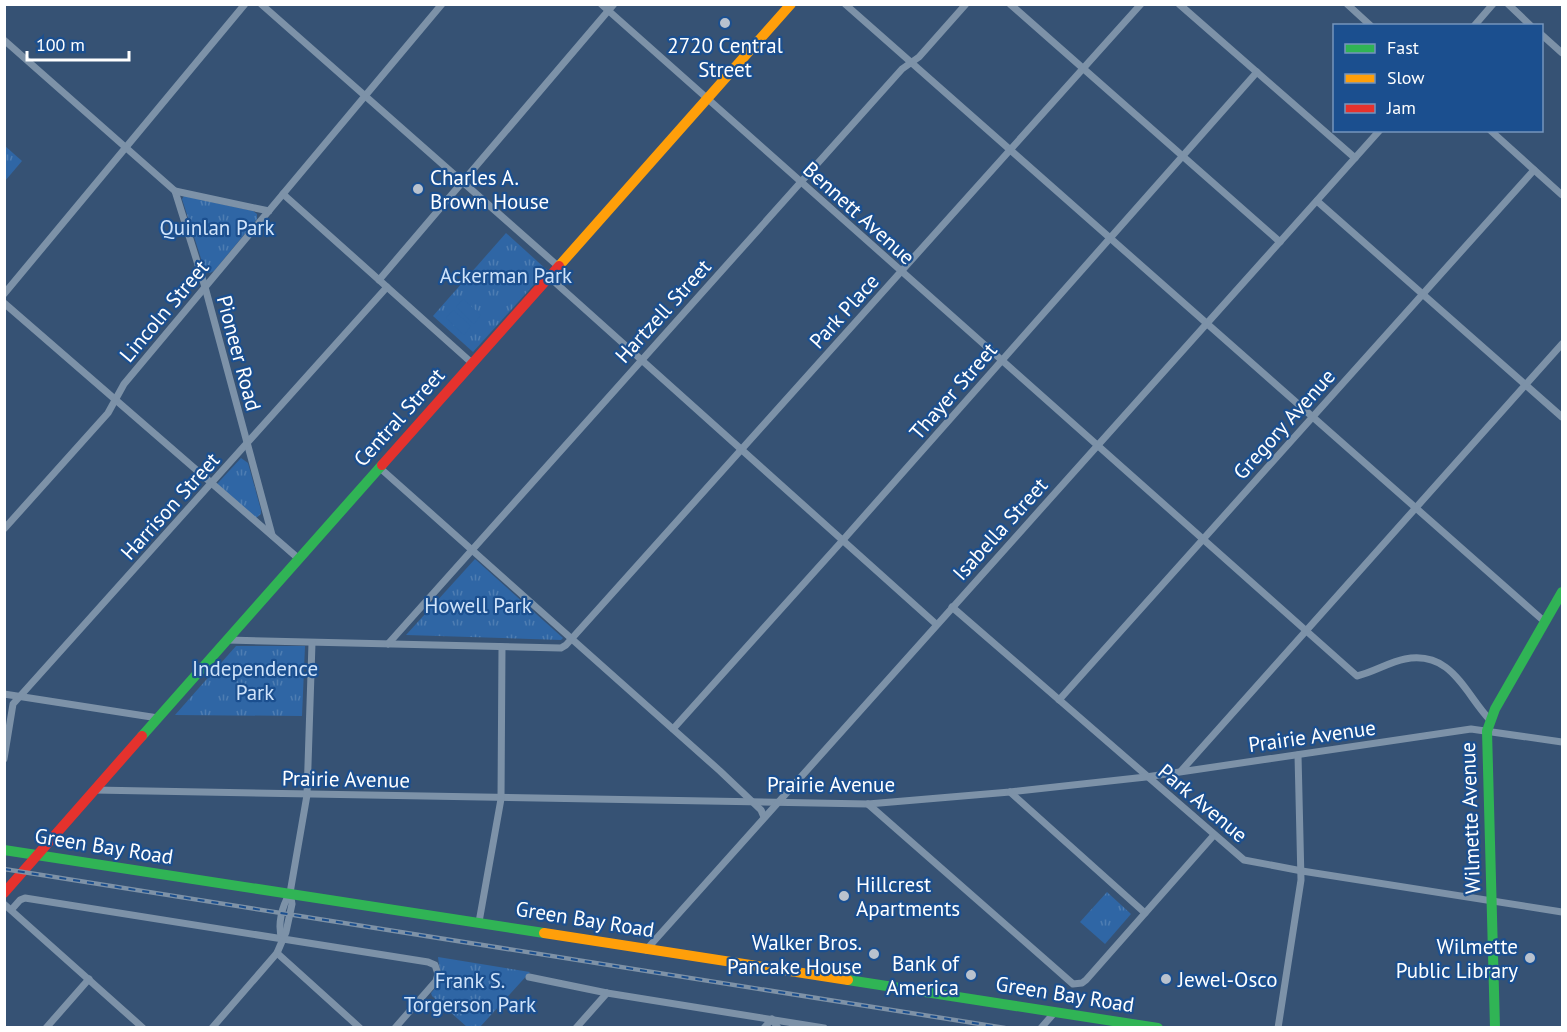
<svg xmlns="http://www.w3.org/2000/svg" width="1567" height="1032" viewBox="0 0 1567 1032" font-family="'PT Sans',sans-serif">
<style>
.park{fill:url(#park-tufts)}
.pitch{fill:#2f66a5}
.lines{fill:none;stroke-linecap:round;stroke-linejoin:round}
.street{stroke:#7d92a8;stroke-width:7}
.fast{stroke:#30b455;stroke-width:10}
.slow{stroke:#ff9f0a;stroke-width:10}
.jam{stroke:#e5322d;stroke-width:10}
.rail-casing{stroke:#7e92a7;stroke-width:4.5}
.rail{stroke:#1b4f8f;stroke-width:2;stroke-dasharray:7;stroke-linecap:butt}
.poi-dot{fill:#b9c2ce;stroke:#1b4f8f;stroke-width:2}
.labels{text-anchor:middle;dominant-baseline:central;stroke-width:4.5;stroke-linejoin:round;paint-order:stroke}
.poi-label{font-size:21px;fill:#fff;stroke:#1b4f8f;text-anchor:start}
.street-label{font-size:21px;fill:#fff;stroke:#1b4f8f}
.park-label{font-size:21px;fill:#cfe3fa;stroke:#1b4f8f}
</style>
<defs>
<pattern id="park-tufts" width="24" height="20" patternUnits="userSpaceOnUse" patternTransform="scale(1.5)"><rect width="24" height="20" fill="#2f66a5"/><path d="M3 7l-1-3M5 7V3M7 7l1-3M15 17l-1-3M17 17v-4M19 17l1-3" fill="none" stroke="#4e7db2"/></pattern>
</defs>
<rect width="100%" height="100%" fill="#365274"/>
<g class="park">
<path d="M5,146L22,161L5,181Z"/>
<path d="M184,196L253,211L257,214V219L214,271L210,273L205,271L182,199Z"/>
<path d="M506,233L547,270L473,352L433,316Z"/>
<path d="M241,458L248,463L261,510V514L256,518L217,484Z"/>
<path d="M475,559L563,638L561,640L406,635Z"/>
<path d="M236,646H305L302,716L175,715Z"/>
<path d="M1107,892L1131,914L1105,944L1080,922Z"/>
<path d="M438,957L530,972L480,1027H467L432,996L431,993C447,975 440,978 438,957Z"/>
</g>
<g class="pitch">
<path d="M463,299L481,315L474,324L456,307Z"/>
<path d="M453,310L471,326L464,335L446,318Z"/>
</g>
<g class="lines">
<g class="street">
<path d="M261,4L559,267"/>
<path d="M601,4L1357,676C1374,672 1389,662 1405,659C1452,650 1465,694 1490,720"/>
<path d="M845,4L1545,622"/>
<path d="M1010,4L1280,242"/>
<path d="M1179,4L1355,158"/>
<path d="M1347,4L1371,26"/>
<path d="M1508,4L1531,26"/>
<path d="M1474,26L1493,4"/>
<path d="M1542,35L1562,53"/>
<path d="M4,40L175,191L205,287L272,535"/>
<path d="M1490,130L1562,195"/>
<path d="M175,191L269,211"/>
<path d="M283,194L473,364"/>
<path d="M1317,201L1562,417"/>
<path d="M549,277L936,624"/>
<path d="M379,280L614,4"/>
<path d="M4,294L245,4"/>
<path d="M4,303L299,559"/>
<path d="M380,468L720,771L761,810L764,817"/>
<path d="M4,529L108,413L124,384L442,4"/>
<path d="M952,607L1244,860L1302,871L1562,912"/>
<path d="M227,640L561,648L566,645L1141,4"/>
<path d="M388,644L902,69L919,57L966,4"/>
<path d="M4,694L158,718"/>
<path d="M1059,700L1534,170"/>
<path d="M673,729L843,540L1257,72"/>
<path d="M4,759L13,704L387,287"/>
<path d="M1181,771L1562,344"/>
<path d="M94,790L868,804L1010,792L1146,777L1471,729L1562,742"/>
<path d="M1010,792L1145,913"/>
<path d="M868,804L1073,984L1082,983L1086,980L1214,835"/>
<path d="M4,904L143,1028"/>
<path d="M12,909L20,900L25,898L428,962L435,965L438,974L436,981L395,1028"/>
<path d="M479,922L501,799L502,647"/>
<path d="M282,939C277,925 282,906 290,893L307,795L312,643"/>
<path d="M646,950L1380,130"/>
<path d="M277,953L360,1028"/>
<path d="M529,977L607,993L824,1028"/>
<path d="M46,1028L89,979"/>
<path d="M212,1028L277,953L286,932L292,904L290,893"/>
<path d="M576,1028L607,993"/>
<path d="M764,1028L772,1019L778,1028"/>
<path d="M1041,1028L1055,1012"/>
<path d="M1278,1028L1301,880L1298,755"/>
</g>
<g class="fast">
<path d="M142,736L382,465"/>
<path d="M4,850L544,933"/>
<path d="M848,980L1158,1028"/>
<path d="M1495,1028L1487,731L1495,709L1562,592"/>
</g>
<g class="slow">
<path d="M559,266L791,4"/>
<path d="M544,933L848,980"/>
</g>
<g class="jam">
<path d="M382,465L559,266"/>
<path d="M4,893L142,736"/>
</g>
<g class="rail-casing">
<path id="rail" d="M4,869L1005,1028"/>
</g>
<use href="#rail" class="rail"/>
</g>
<g class="poi-dot">
<circle cx="725" cy="23" r="6"/>
<circle cx="418" cy="189" r="6"/>
<circle cx="844" cy="896" r="6"/>
<circle cx="874" cy="954" r="6"/>
<circle cx="1530" cy="958" r="6"/>
<circle cx="971" cy="975" r="6"/>
<circle cx="1166" cy="979" r="6"/>
</g>
<g class="labels">
<g class="poi-label">
<text x="725" y="45" text-anchor="middle">2720 Central<tspan x="725" dy="24">Street</tspan></text>
<text x="430" y="177">Charles A.<tspan x="430" dy="24">Brown House</tspan></text>
<text x="856" y="884">Hillcrest<tspan x="856" dy="24">Apartments</tspan></text>
<text x="862" y="942" text-anchor="end">Walker Bros.<tspan x="862" dy="24">Pancake House</tspan></text>
<text x="1518" y="946" text-anchor="end">Wilmette<tspan x="1518" dy="24">Public Library</tspan></text>
<text x="959" y="963" text-anchor="end">Bank of<tspan x="959" dy="24">America</tspan></text>
<text x="1178" y="979">Jewel-Osco</text>
</g>
<g class="street-label">
<text transform="translate(859 213) rotate(42)">Bennett Avenue</text>
<text transform="translate(164 311) rotate(-50)">Lincoln Street</text>
<text transform="translate(663 311) rotate(-48)">Hartzell Street</text>
<text transform="translate(844 311) rotate(-48)">Park Place</text>
<text transform="translate(239 353) rotate(75)">Pioneer Road</text>
<text transform="translate(953 391) rotate(-49)">Thayer Street</text>
<text transform="translate(399 417) rotate(-48)">Central Street</text>
<text transform="translate(1284 424) rotate(-48)">Gregory Avenue</text>
<text transform="translate(170 506) rotate(-48)">Harrison Street</text>
<text transform="translate(1000 529) rotate(-48)">Isabella Street</text>
<text transform="translate(1312 736) rotate(-8)">Prairie Avenue</text>
<text transform="translate(346 779) rotate(1)">Prairie Avenue</text>
<text x="831" y="784">Prairie Avenue</text>
<text transform="translate(1203 803) rotate(40)">Park Avenue</text>
<text transform="translate(1470 818) rotate(-92)">Wilmette Avenue</text>
<text transform="translate(104 846) rotate(9)">Green Bay Road</text>
<text transform="translate(585 919) rotate(9)">Green Bay Road</text>
<text transform="translate(1065 994) rotate(9)">Green Bay Road</text>
</g>
<g class="park-label">
<text x="217" y="227">Quinlan Park</text>
<text x="506" y="275">Ackerman Park</text>
<text x="478" y="605">Howell Park</text>
<text x="255" y="668">Independence<tspan x="255" dy="24">Park</tspan></text>
<text x="470" y="980">Frank S.<tspan x="470" dy="24">Torgerson Park</tspan></text>
</g>
</g>
<rect width="1567" height="1032" fill="none" stroke="#ffffff" stroke-width="12"/>
<rect x="1333" y="24" width="210" height="108" fill="#1b4f8f" stroke="#7695bc" stroke-width="1.5"/>
<rect x="1345" y="44" width="30" height="9" fill="#30b455" stroke="#7695bc" stroke-width="1.5"/>
<text x="1387" y="54" font-size="18" fill="#ffffff">Fast</text>
<rect x="1345" y="74" width="30" height="9" fill="#ff9f0a" stroke="#7695bc" stroke-width="1.5"/>
<text x="1387" y="84" font-size="18" fill="#ffffff">Slow</text>
<rect x="1345" y="104" width="30" height="9" fill="#e5322d" stroke="#7695bc" stroke-width="1.5"/>
<text x="1387" y="114" font-size="18" fill="#ffffff">Jam</text>
<path d="M27 51v9h102v-9" fill="none" stroke="#ffffff" stroke-width="3"/>
<text x="36" y="51" font-size="18" fill="#ffffff" stroke="#1b4f8f" stroke-width="4.5" paint-order="stroke">100 m</text>
</svg>
